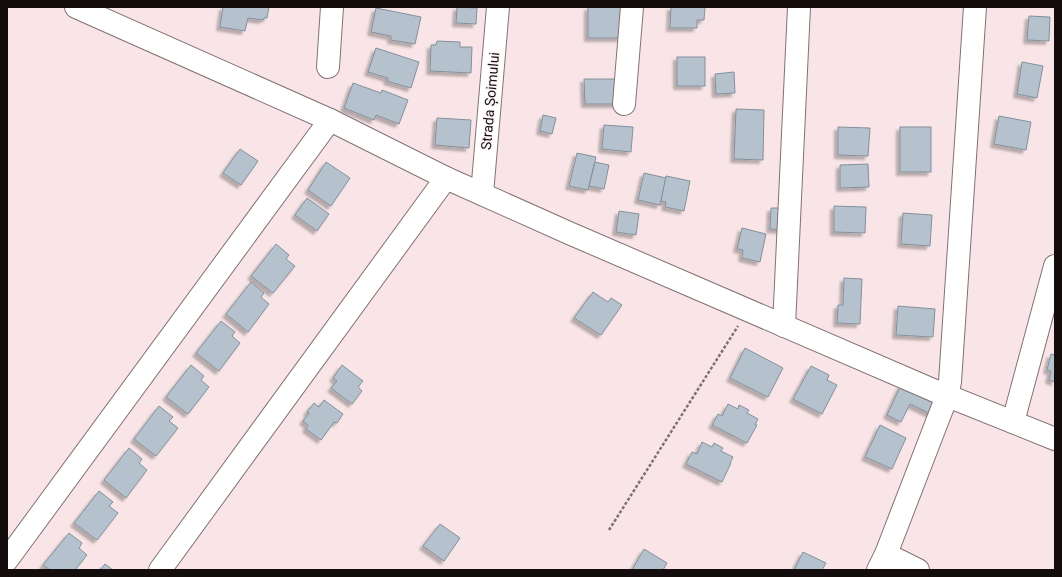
<svg xmlns="http://www.w3.org/2000/svg" width="1062" height="577" viewBox="0 0 1062 577" font-family="Roboto,sans-serif">
<style>
.building{fill:#b5c2ce;stroke:#83909b;filter:url(#shadow)}
.lines{fill:none;stroke-linecap:round;stroke-linejoin:round}
.minor-casing{stroke:#827173;stroke-width:24}
.path{stroke:#7d7072;stroke-width:2.5;stroke-dasharray:3 2;stroke-linecap:butt}
.minor{stroke:#fff;stroke-width:22}
.labels{text-anchor:middle;dominant-baseline:central;stroke-width:3;stroke-linejoin:round;paint-order:stroke}
.street-label{font-size:14px;fill:#140d0e;stroke:#fdf5f6}
</style>
<defs>
<filter id="shadow"><feDropShadow dx="-3.5" dy="3.5" stdDeviation="1" flood-color="#0004"/></filter>
</defs>
<rect width="100%" height="100%" fill="#f9e5e7"/>
<g class="building">
<path d="M223,7H269L267,18H264L263,20L248,18L245,31L220,27Z"/>
<path d="M457,7L477,8L476,24L456,23Z"/>
<rect x="588" y="7" width="33" height="31"/>
<path d="M671,7H705L704,20H697V28H670Z"/>
<path d="M376,8L421,17L415,44L391,40V36L371,32Z"/>
<path d="M1029,16L1050,17L1049,41L1027,40Z"/>
<path d="M437,41L460,42V47H472L471,73L430,71L431,45H436Z"/>
<path d="M376,48L419,62L411,88L387,81L388,78L368,72Z"/>
<rect x="677" y="57" width="28" height="29"/>
<path d="M1022,62L1043,66L1037,98L1017,94Z"/>
<path d="M734,72L735,93L716,94L715,74Z"/>
<path d="M584,79H620V104H585Z"/>
<path d="M353,83L381,93L382,90L408,100L399,124L376,115L374,120L344,108Z"/>
<path d="M736,109L764,110L763,160L734,159Z"/>
<path d="M543,115L556,118L552,134L540,131Z"/>
<path d="M999,116L1031,122L1026,150L994,144Z"/>
<path d="M437,118L471,120L469,148L435,145Z"/>
<path d="M604,125L633,127L631,152L602,149Z"/>
<path d="M838,127L870,128L868,156L838,155Z"/>
<rect x="900" y="127" width="31" height="45"/>
<path d="M240,149L258,161L241,185L223,173Z"/>
<path d="M577,153L596,157L588,190L569,186Z"/>
<path d="M326,162L350,178L331,206L308,190Z"/>
<path d="M595,162L609,165L604,189L589,186Z"/>
<path d="M868,164L869,187L840,188V165Z"/>
<path d="M644,173L666,178L660,205L638,200Z"/>
<path d="M666,176L690,181L684,211L665,207L666,202L661,201Z"/>
<path d="M307,198L329,214L317,231L295,215Z"/>
<path d="M834,206L866,207L865,233L834,232Z"/>
<path d="M771,208H782L781,230L770,229Z"/>
<path d="M619,211L639,214L636,235L616,232Z"/>
<path d="M903,213L932,215L930,246L901,244Z"/>
<path d="M742,228L766,234L760,262L742,258L743,250L737,249Z"/>
<path d="M276,244L289,255L286,259L295,266L273,293L251,276Z"/>
<path d="M844,278L862,279L860,324L837,323L838,305H843Z"/>
<path d="M251,282L264,293L261,297L269,304L248,332L226,314Z"/>
<path d="M593,292L608,302L611,298L622,305L601,335L574,318Z"/>
<path d="M898,306L935,309L933,337L896,335Z"/>
<path d="M221,321L235,332L232,336L240,343L219,371L196,353Z"/>
<path d="M745,348L783,368L768,397L730,378Z"/>
<path d="M1051,354L1055,355V382L1049,380L1051,371L1047,370Z"/>
<path d="M191,365L204,376L201,380L209,387L188,414L166,397Z"/>
<path d="M342,365L363,381L358,387L362,391L352,404L331,388L337,381L333,378Z"/>
<path d="M811,366L829,375L827,380L837,385L822,414L793,399Z"/>
<path d="M901,385L938,403L933,415L910,404L901,422L887,415Z"/>
<path d="M324,400L343,414L337,423L334,422L321,440L306,429L308,425L303,421L309,413L307,412L314,403L319,407Z"/>
<path d="M728,404L738,409L739,405L749,410L747,413L758,419L755,425H757L747,443L712,425L718,414L722,416Z"/>
<path d="M159,406L173,417L169,421L178,428L156,456L134,439Z"/>
<path d="M880,425L906,438L892,469L865,457Z"/>
<path d="M702,442L712,447L714,443L723,448L721,451L733,457L730,463H731L722,482L686,464L692,452L697,454Z"/>
<path d="M129,448L142,459L139,463L147,470L126,498L104,480Z"/>
<path d="M99,491L113,502L109,506L118,513L97,540L74,523Z"/>
<path d="M440,524L460,538L444,561L423,546Z"/>
<path d="M69,533L82,543L79,548L87,555L75,570H50L43,565Z"/>
<path d="M644,549L667,563L663,570H632Z"/>
<path d="M803,552L826,563L822,570H794Z"/>
<path d="M105,564L113,570H100Z"/>
</g>
<g class="lines">
<g class="minor-casing">
<g id="minor">
<path d="M76,7L330,120L446,178L569,233L933,390L1055,439"/>
<path d="M328,67L332,7"/>
<path d="M624,104L632,7"/>
<path d="M482,194L498,7"/>
<path d="M784,326L799,7"/>
<path d="M1013,422L1055,266"/>
<path d="M886,554L918,570"/>
<path d="M7,560L330,120"/>
<path d="M160,570L446,178"/>
<path d="M878,570L886,554L947,396L950,382L975,7"/>
</g>
</g>
<path class="path" d="M609,530L738,326"/>
<use href="#minor" class="minor"/>
</g>
<g class="labels">
<g class="street-label">
<text transform="translate(490 101) rotate(-85)">Strada Șoimului</text>
</g>
</g>
<rect width="1062" height="577" fill="none" stroke="#140d0e" stroke-width="16"/>
</svg>
